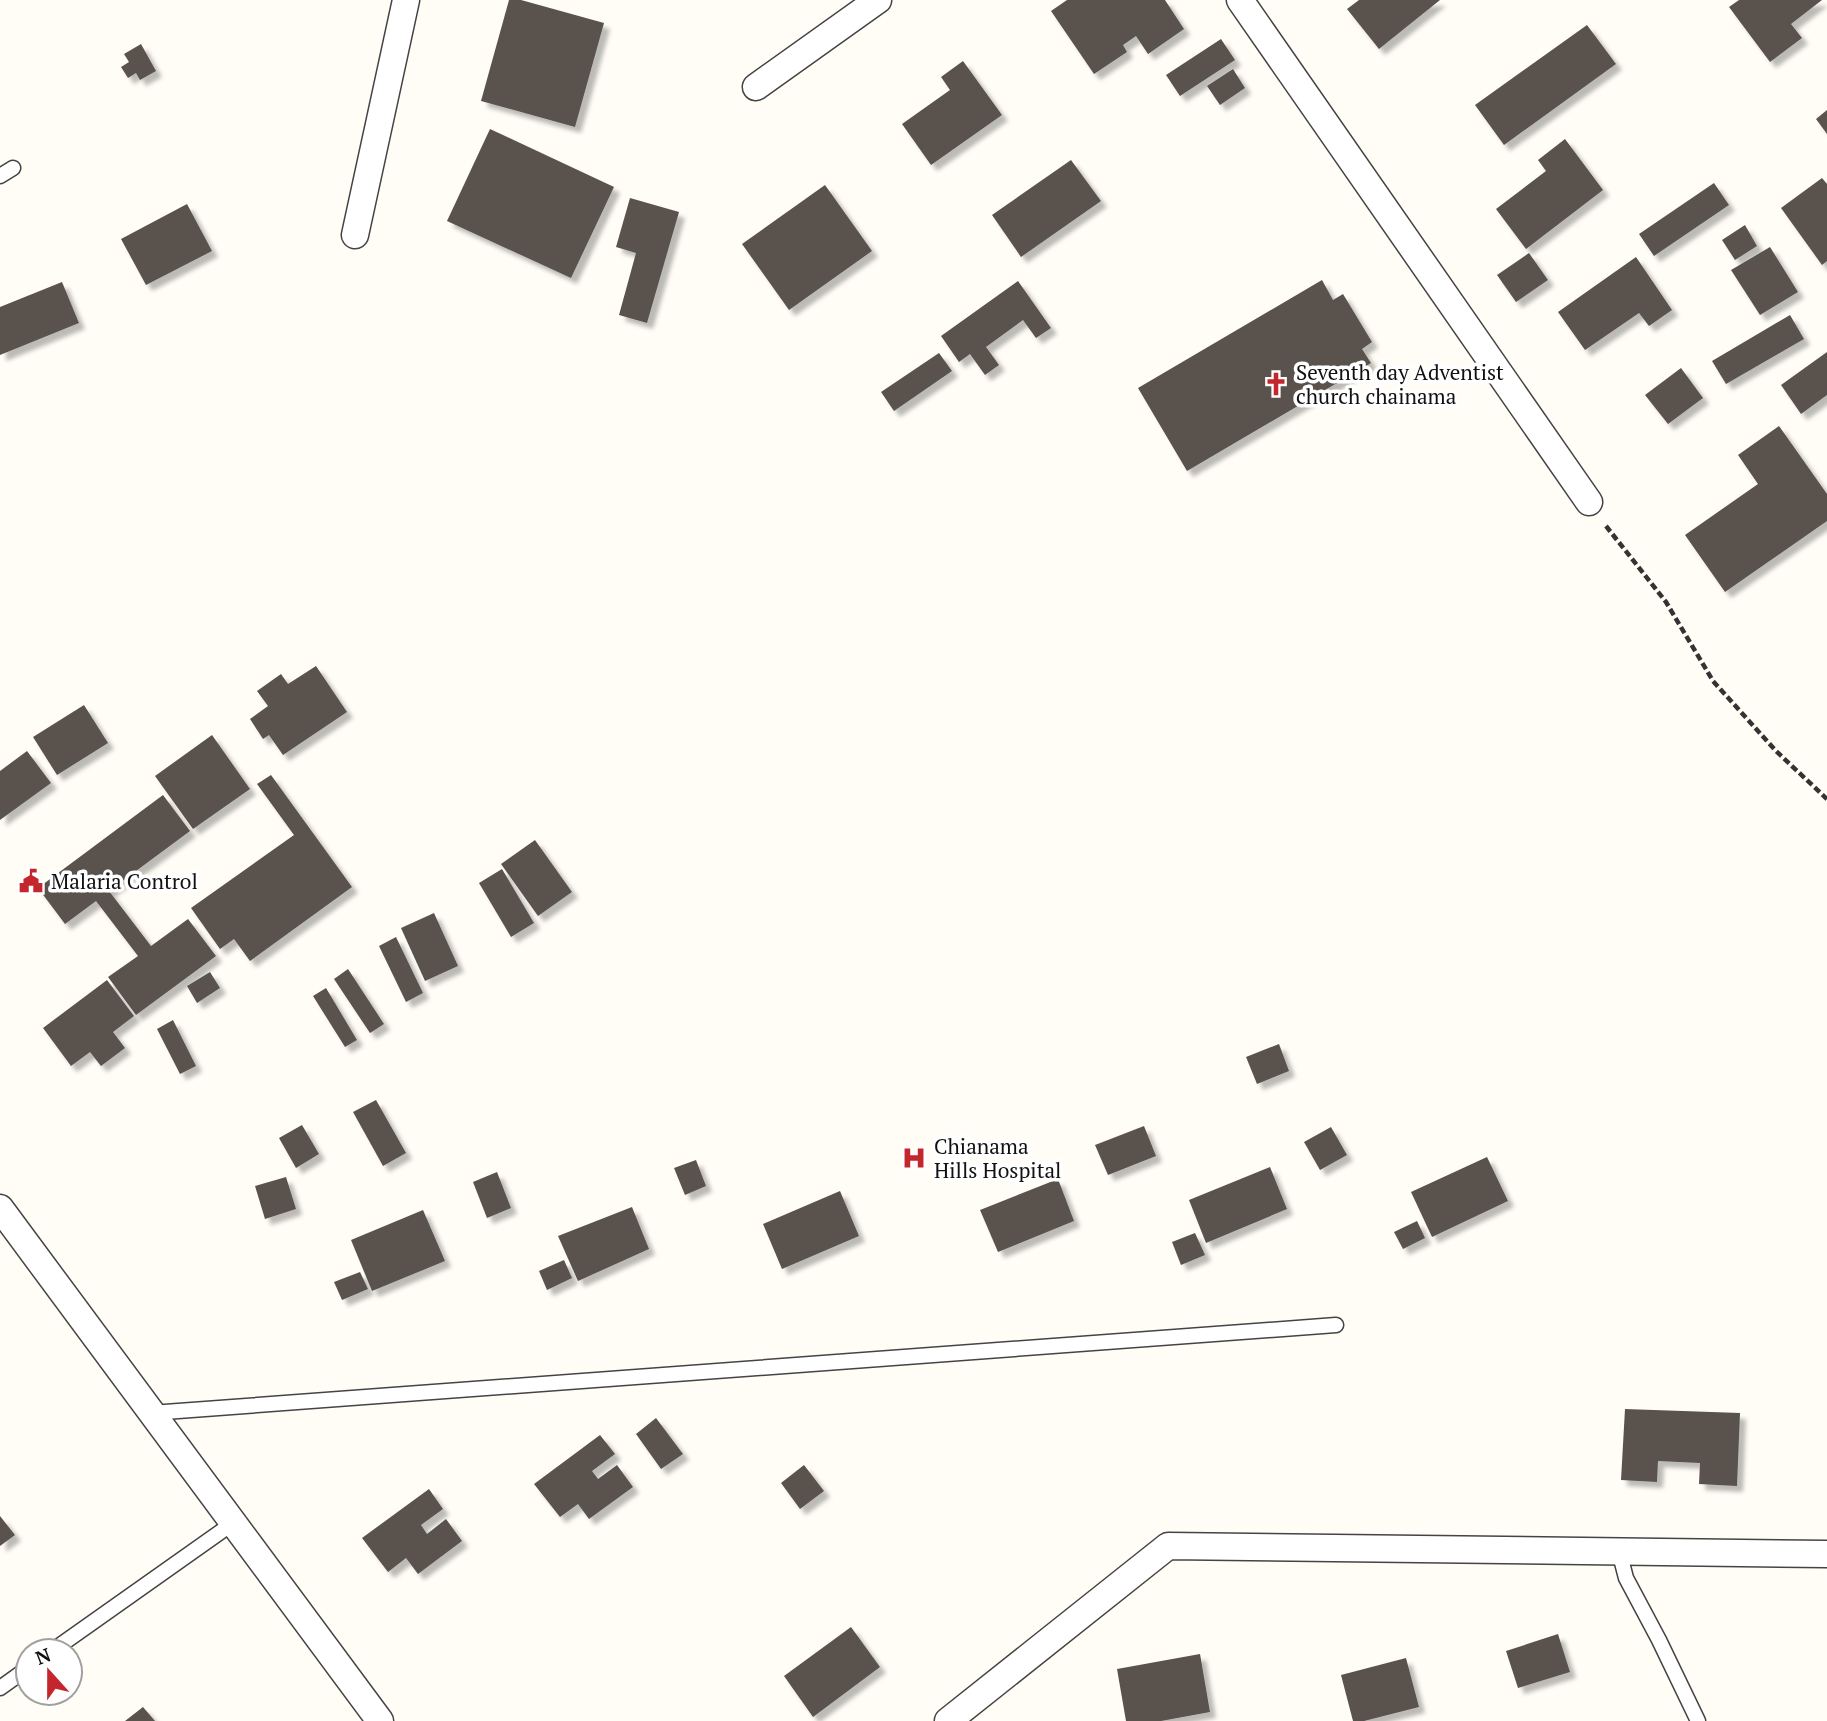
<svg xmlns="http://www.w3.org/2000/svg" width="1827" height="1721" viewBox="0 0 1827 1721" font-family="'PT Serif',serif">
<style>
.building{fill:#5a524d;filter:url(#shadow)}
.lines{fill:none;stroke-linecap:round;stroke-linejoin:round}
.lane-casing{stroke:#444;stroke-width:17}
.street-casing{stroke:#444;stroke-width:29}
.path{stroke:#333;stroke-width:4.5;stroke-dasharray:7 3.5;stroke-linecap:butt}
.lane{stroke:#fff;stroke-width:14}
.street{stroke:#fff;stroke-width:26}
.labels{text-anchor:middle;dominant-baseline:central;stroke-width:7;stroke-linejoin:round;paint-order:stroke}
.poi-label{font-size:21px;fill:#111;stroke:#fff;text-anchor:start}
</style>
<defs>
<filter id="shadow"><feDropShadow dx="6" dy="6" stdDeviation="2" flood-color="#0004"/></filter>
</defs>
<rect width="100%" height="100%" fill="#fffdf5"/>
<g class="building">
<path d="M509,0H521L604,23L575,127L481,101Z"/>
<path d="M1067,0H1165L1184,29L1148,54L1136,36L1123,45L1127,52L1094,74L1051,11Z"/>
<path d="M1359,0H1440L1379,49L1347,9Z"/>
<path d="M1739,0H1822L1791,24L1802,38L1770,62L1729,7Z"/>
<path d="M1587,25L1616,64L1504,145L1475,105Z"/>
<path d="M1221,39L1235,60L1180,96L1166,75Z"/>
<path d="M141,44L156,71L140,80L136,73L128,78L121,67L129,62L124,54Z"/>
<path d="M963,61L1002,115L931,165L902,124L950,90L941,77Z"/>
<path d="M1233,69L1245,88L1220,105L1207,86Z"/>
<path d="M1827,110V134L1816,119Z"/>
<path d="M490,129L614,187L571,278L447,221Z"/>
<path d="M1565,139L1603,190L1526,249L1496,209L1546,171L1538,160Z"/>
<path d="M1071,160L1101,201L1021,257L992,215Z"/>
<path d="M1822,178L1827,184V261L1822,265L1781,208Z"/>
<path d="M1714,183L1729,205L1654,256L1639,234Z"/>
<path d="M825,185L872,251L789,310L742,244Z"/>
<path d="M630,198L679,212L647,323L619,315L636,253L616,247Z"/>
<path d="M187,204L212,251L146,285L121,239Z"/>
<path d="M1745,225L1757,246L1735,260L1722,240Z"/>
<path d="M1770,247L1798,292L1760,315L1731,270Z"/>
<path d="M1529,253L1548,280L1516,302L1497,275Z"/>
<path d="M1636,257L1672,310L1649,326L1639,313L1585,350L1558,312Z"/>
<path d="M1322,280L1333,300L1343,294L1372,342L1362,349L1371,363L1187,471L1138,388Z"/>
<path d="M1018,281L1051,328L1036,338L1023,320L986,347L999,365L985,375L970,354L959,362L941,336Z"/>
<path d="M62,282L79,323L0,355V307Z"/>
<path d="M1790,315L1804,339L1726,384L1712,361Z"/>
<path d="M1827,352V395L1801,414L1781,385Z"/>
<path d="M939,353L952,371L894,411L881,392Z"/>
<path d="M1681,368L1703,398L1668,424L1645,395Z"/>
<path d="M1779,426L1827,494V521L1725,592L1685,535L1758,484L1738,455Z"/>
<path d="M316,666L347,712L283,755L269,735L263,739L250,719L268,706L257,691L281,674L288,684Z"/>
<path d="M84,705L108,743L57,775L33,737Z"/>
<path d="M212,735L250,789L193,829L155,776Z"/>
<path d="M27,751L51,783L0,820V771Z"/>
<path d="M271,775L352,887L250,961L234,939L220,949L191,908L294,835L257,784Z"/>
<path d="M163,795L190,831L109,891L151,946L188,919L216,956L136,1015L108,977L138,956L96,901L65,924L38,888Z"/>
<path d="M535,840L572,892L538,916L501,864Z"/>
<path d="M502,869L534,923L511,937L479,883Z"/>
<path d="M434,913L458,966L425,981L401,928Z"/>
<path d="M396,937L423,993L406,1002L379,946Z"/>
<path d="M348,969L384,1024L370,1033L334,979Z"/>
<path d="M210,972L220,988L197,1003L187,986Z"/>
<path d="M107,980L134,1016L113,1032L125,1048L101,1066L90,1052L71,1066L43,1028Z"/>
<path d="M326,988L357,1040L345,1047L313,996Z"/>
<path d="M173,1020L196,1066L180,1074L157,1029Z"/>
<path d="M1279,1044L1289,1071L1257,1084L1246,1057Z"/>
<path d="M376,1100L406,1153L383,1166L353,1112Z"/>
<path d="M302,1125L319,1154L296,1168L279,1138Z"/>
<path d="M1144,1126L1156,1156L1108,1175L1095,1145Z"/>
<path d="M1331,1127L1347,1155L1320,1170L1304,1142Z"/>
<path d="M1487,1157L1508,1201L1432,1237L1411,1192Z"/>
<path d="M696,1160L706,1186L685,1195L674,1168Z"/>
<path d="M1270,1167L1287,1209L1206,1243L1189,1200Z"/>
<path d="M497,1172L511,1208L487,1218L473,1182Z"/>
<path d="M286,1177L296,1209L265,1219L255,1186Z"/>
<path d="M1058,1179L1074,1221L998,1252L980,1210Z"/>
<path d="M840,1191L859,1236L782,1269L763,1224Z"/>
<path d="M632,1207L649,1249L578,1281L558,1236Z"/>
<path d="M423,1210L445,1261L372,1291L351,1240Z"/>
<path d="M1417,1221L1425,1238L1403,1249L1394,1232Z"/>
<path d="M1195,1233L1205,1255L1181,1265L1172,1242Z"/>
<path d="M564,1260L572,1278L547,1290L539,1271Z"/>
<path d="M360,1272L368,1289L342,1300L334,1282Z"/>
<path d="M1625,1409L1740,1413L1737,1486L1699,1484L1700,1463L1658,1461L1657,1482L1621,1480Z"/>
<path d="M656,1418L683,1454L661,1469L636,1434Z"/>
<path d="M600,1435L615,1454L592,1471L598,1479L617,1465L633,1487L589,1519L578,1504L560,1517L534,1484Z"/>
<path d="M804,1465L824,1491L800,1509L781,1483Z"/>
<path d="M429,1489L443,1509L421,1525L427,1534L446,1519L462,1541L418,1574L406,1558L388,1572L362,1538Z"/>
<path d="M0,1516L15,1535L0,1546Z"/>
<path d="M851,1627L880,1667L813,1717L784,1676Z"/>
<path d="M1558,1634L1570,1672L1518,1688L1506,1651Z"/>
<path d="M1200,1654L1210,1712L1161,1721H1126L1117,1669Z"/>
<path d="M1406,1658L1419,1707L1364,1721H1353L1341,1675Z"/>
<path d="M143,1707L155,1721H125Z"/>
</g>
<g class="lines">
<g class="lane-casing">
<g id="lane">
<path d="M0,176L13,168"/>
<path d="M151,1413L1336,1325"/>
<path d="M1619,1551L1626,1578L1659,1640L1698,1721"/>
<path d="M52,1651L233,1523"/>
<path d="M0,1688L28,1668"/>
</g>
</g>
<g class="street-casing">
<g id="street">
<path d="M1240,0L1589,502"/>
<path d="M756,87L878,0"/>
<path d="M355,235L406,0"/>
<path d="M0,1208L380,1721"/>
<path d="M948,1721L1168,1546L1827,1554"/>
</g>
</g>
<path class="path" d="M1606,526L1666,602L1713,681L1776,751L1827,799"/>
<use href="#lane" class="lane"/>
<use href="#street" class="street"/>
</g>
<defs>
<g id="church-bare" transform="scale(1.89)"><path d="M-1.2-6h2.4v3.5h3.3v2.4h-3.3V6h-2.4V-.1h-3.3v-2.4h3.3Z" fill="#c4262e" stroke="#fff" stroke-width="2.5" paint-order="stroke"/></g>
<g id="civic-bare" transform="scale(1.89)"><path d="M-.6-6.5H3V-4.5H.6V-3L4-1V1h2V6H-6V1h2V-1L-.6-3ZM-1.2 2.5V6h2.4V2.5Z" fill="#c4262e" stroke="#fff" stroke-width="2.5" paint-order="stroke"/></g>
<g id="hospital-bare" transform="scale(1.89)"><path d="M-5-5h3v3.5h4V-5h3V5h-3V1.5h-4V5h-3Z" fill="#c4262e" stroke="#fff" stroke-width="2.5" paint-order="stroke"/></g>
</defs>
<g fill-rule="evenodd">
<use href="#church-bare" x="1276" y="384"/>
<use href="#civic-bare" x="31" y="881"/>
<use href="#hospital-bare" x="914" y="1158"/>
</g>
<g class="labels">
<g class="poi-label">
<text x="1296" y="372">Seventh day Adventist<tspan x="1296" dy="24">church chainama</tspan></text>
<text x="51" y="881">Malaria Control</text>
<text x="934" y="1146">Chianama<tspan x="934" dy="24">Hills Hospital</tspan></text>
</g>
</g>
<g transform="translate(49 1672) rotate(339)"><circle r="33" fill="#ffffff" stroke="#a0a0a0" stroke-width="2"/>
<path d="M0-5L12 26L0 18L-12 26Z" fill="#c4262e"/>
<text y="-10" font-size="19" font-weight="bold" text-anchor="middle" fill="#111111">N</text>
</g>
</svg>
